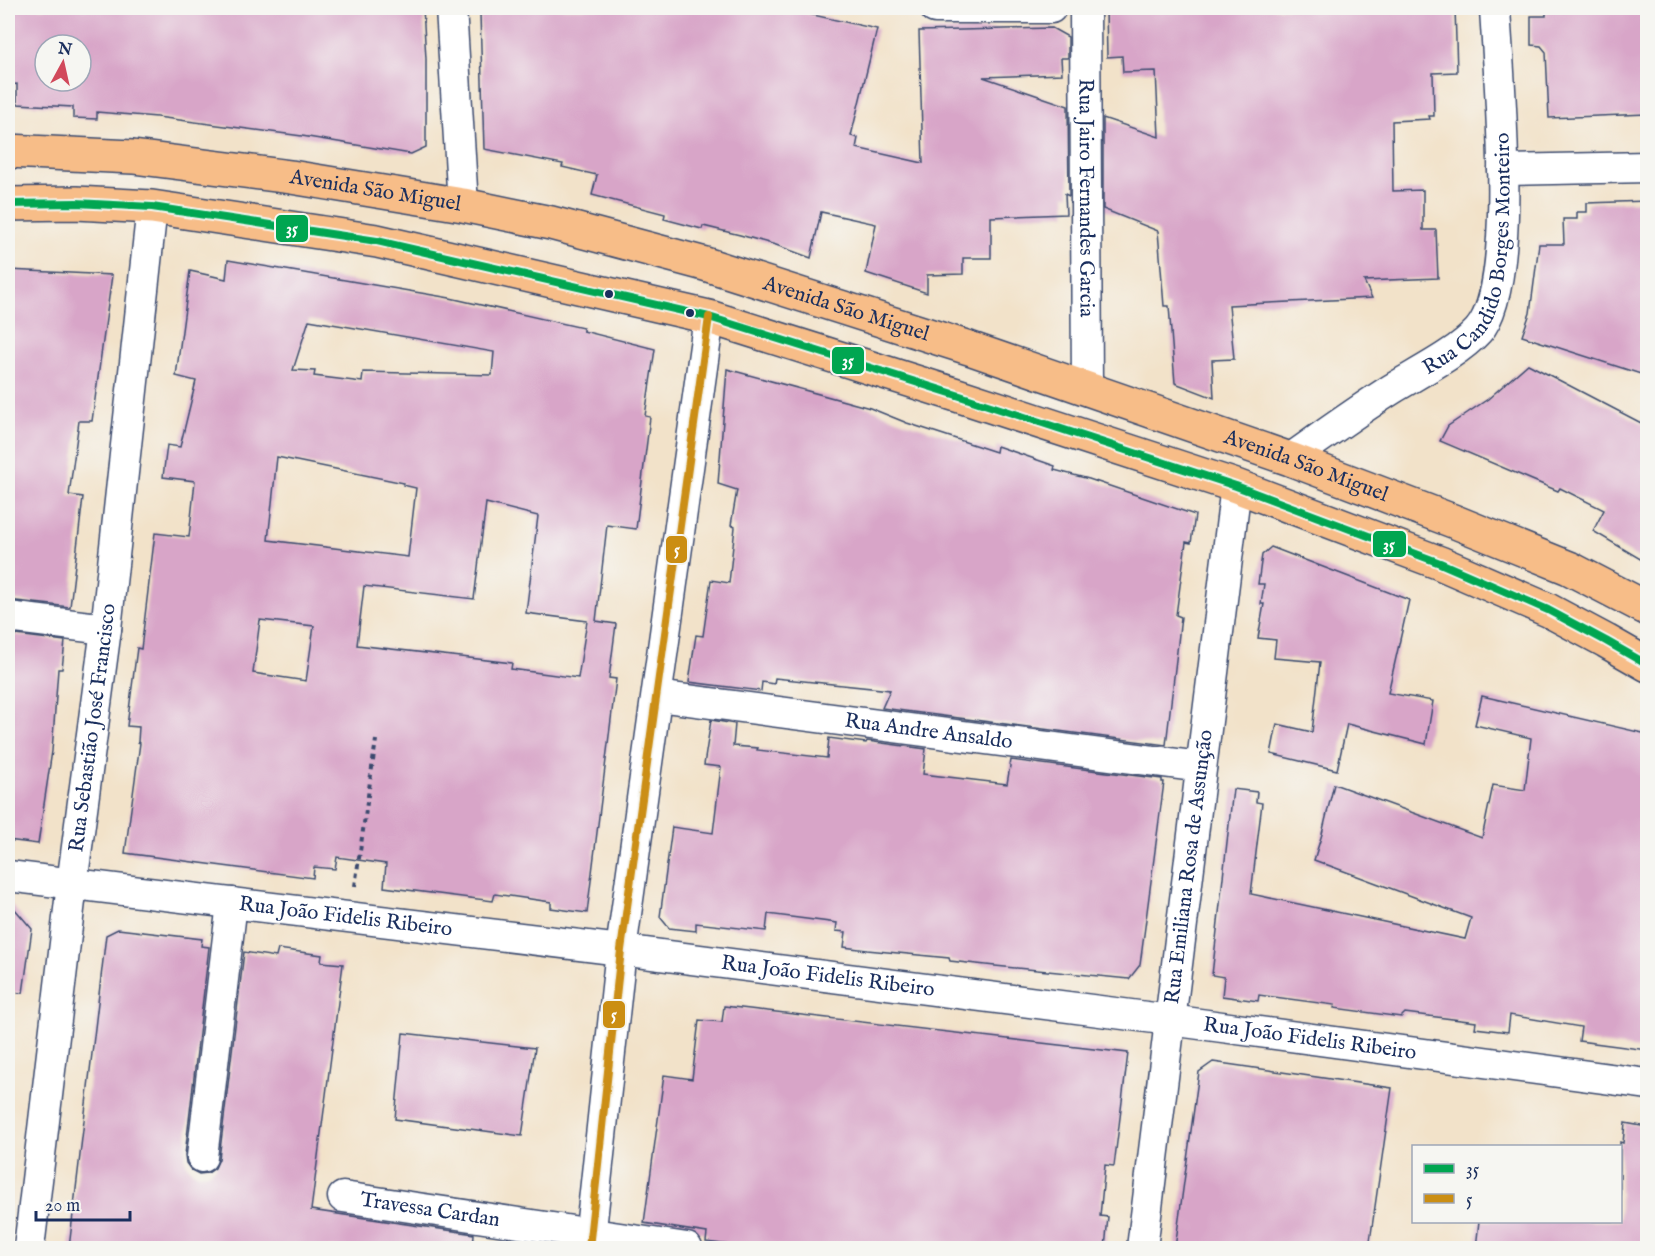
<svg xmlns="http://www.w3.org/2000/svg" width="1655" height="1256" viewBox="0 0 1655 1256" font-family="'IM FELL English',serif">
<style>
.building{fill:#d8a5c8;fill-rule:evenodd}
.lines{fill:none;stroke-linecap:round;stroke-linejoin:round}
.minor-casing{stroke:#3b4a6e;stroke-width:33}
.primary-casing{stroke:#3b4a6e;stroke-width:36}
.path{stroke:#3b4a6e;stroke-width:4;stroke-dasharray:4.5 4.5;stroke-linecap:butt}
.minor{stroke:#fff;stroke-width:30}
.primary{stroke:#f7bd88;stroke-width:33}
.bus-1-casing{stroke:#f6f6f2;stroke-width:12}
.bus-2-casing{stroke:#f6f6f2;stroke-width:12}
.bus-1{stroke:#00a651;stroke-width:8}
.bus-2{stroke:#cb8e13;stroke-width:8}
.bus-dot{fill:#1b2f5e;stroke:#f6f6f2;stroke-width:2}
.labels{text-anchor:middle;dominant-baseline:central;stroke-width:4.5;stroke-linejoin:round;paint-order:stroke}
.street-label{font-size:21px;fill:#1b2f5e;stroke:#f6f6f2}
.line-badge{stroke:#f6f6f2;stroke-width:2}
.badge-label{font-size:16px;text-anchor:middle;font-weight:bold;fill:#fff}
</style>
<rect width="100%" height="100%" fill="#f6f6f2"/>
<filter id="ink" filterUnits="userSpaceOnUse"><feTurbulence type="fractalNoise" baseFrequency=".0167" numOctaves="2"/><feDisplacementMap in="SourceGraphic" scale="12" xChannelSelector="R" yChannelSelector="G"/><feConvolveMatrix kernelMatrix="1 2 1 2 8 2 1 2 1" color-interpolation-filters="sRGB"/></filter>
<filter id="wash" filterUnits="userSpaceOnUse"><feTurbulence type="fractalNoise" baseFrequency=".008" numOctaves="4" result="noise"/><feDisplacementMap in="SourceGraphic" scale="24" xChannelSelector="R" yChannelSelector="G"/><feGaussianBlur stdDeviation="1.35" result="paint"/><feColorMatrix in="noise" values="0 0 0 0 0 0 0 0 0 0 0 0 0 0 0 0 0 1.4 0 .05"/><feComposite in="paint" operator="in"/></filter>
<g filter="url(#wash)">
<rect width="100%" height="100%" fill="#f2e2c9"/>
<g id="blocks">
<g class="building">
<path d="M8,8H423L426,59V147L411,154L302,136L157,117L97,112V119L73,118V107L17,104V84L8,85ZM45,45H81V81H45Z"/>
<path d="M500,8H805L804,13L877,29L851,136L858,138L856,148L923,163L919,31L1052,28L1068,37V58H1061L1062,74L983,77L1068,106L1069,196L1065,194L1066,214L991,217V258H963V274L927,275V293L866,273L876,224L821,212L811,258L776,245L740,235L703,226L702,229L664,219L665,214L592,195L597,175L562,167L563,164L484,149L480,14L500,13Z"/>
<path d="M1106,8H1455L1457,72L1433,73L1434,116H1429L1430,119L1392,121L1393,191L1423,190V230H1436L1438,278L1364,281L1372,298L1229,305L1234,359L1212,360L1214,398L1175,383L1169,306H1164L1158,231L1103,209V118L1159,137L1156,71L1123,72L1122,56L1107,57Z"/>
<path d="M1546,8H1644V18H1647V114L1549,118L1546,52L1541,46L1531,45V16H1546Z"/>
<path d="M1647,201V376L1522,336L1530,313L1539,244H1564L1563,219H1577V212H1587V203Z"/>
<path d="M228,260L450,298L583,328V331L655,349L645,416L650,417L636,529L607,525L596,621L616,624L609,678L616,679L587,913L551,908V902L495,894L493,901L384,887L386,864L337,857L335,869L314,867L313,878L125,853L140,743L138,742L139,727L127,726L137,648L141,649L155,533L189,537L195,481L163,477L167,445L180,447L196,381L176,376L190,271L226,279ZM309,320L494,352L492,375L363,372L362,382L314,376L315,371L293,370ZM277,457L404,483L403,485L416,488L408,557L268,540ZM486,503L538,516L526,613L587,621L578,678L511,669L512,663L357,645L364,586L474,599ZM260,620L314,626L306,681L253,673Z"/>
<path d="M8,270L112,275L92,421H79L69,495L83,497L70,607L8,600Z"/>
<path d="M1528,364L1647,426V563L1593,531L1604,510L1560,488L1558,491L1440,441L1448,426L1488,399Z"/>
<path d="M727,369L870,408L907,423L996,452L997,446L1055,466L1054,470L1089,479L1195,515L1191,543L1186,542L1176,615L1181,617L1166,745L882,708L890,690L775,678L774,684L762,682L761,691L689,682L696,635L703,636L711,580L729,583L735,527L731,525L737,490L718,484Z"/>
<path d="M1271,547L1409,600L1388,693L1433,701L1426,744L1347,724L1337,770L1271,754L1277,724L1312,732L1320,662L1274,658L1276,640L1258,638L1264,604H1261L1264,584H1258L1262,555Z"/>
<path d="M8,634L65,641L62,669H58L52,751L38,844L8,840Z"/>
<path d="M1482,696L1647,734V1050L1579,1041L1581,1027L1510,1015L1508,1032L1475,1028L1476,1022L1405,1013L1401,1017L1334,1008L1335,1005L1259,995L1258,1001L1222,996L1224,977L1212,975L1233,789L1257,792L1256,802L1262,803L1251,894L1465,939L1471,918L1314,860L1322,834L1334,784L1482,838L1493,785L1525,790L1531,738L1475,725Z"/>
<path d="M711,720L735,724L733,746L758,748L757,750L827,758L829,738L866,743L867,741L926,749L923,774L1007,784L1011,760L1162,779V782H1164L1140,965L1129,979L995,966L950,961L949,958L867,950L844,947L846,932L836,931L837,923L768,914L766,931L696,923V931L669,928L660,917L672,827L713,833L721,767L704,765Z"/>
<path d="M8,901L32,929L23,993L8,992Z"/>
<path d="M118,929L202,939L201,946L209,947L185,1155L186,1163L191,1170L199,1174L208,1173L215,1168L219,1159L244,952L276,957L278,949L322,955L321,962L343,964L311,1210L474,1234L473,1248H69L106,935Z"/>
<path d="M724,1006L1128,1053L1114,1166L1105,1165L1100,1216L1108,1217L1105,1248H754L706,1242L707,1233L644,1223L664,1075L692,1079L699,1020L722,1022Z"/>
<path d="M403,1033L535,1048L522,1136L395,1119Z"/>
<path d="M1213,1062L1392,1088L1369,1248H1175L1199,1072Z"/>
<path d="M1625,1123L1647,1127V1205L1641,1248H1476L1479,1221H1620V1142L1623,1143Z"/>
</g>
</g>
</g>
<g filter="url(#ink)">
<use href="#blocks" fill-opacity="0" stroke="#3b4a6e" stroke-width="1.5"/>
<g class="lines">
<g class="minor-casing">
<g id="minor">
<path d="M451,8L463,205"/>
<path d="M935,8H1051"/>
<path id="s1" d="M1085,8L1087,388"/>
<path d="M1503,170L1648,167"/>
<path id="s2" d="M1290,459C1324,435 1357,411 1392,389C1418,373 1458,353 1478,331C1520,286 1498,72 1495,8"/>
<path d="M8,617L106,629"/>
<path id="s3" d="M657,696L1201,767"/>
<path id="s4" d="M8,876L621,950L1170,1020L1648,1084"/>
<path d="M202,1157L232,903"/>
<path id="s5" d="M343,1197L687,1248"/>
<path id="s6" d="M29,1248L72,884L106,629L152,207"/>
<path d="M589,1248L621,950L709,317"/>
<path id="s7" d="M1142,1248L1236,486"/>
</g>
</g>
<g class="primary-casing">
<g id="primary">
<path id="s8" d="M8,151L133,157L291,177L463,205L551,223L705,264L969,348L1290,459L1453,521L1569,568L1648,609"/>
<path d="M8,204L76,203L152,207L377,241L709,317L960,396L1236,486L1440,563L1548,610L1606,641L1648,665"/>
</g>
</g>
<path class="path" d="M355,886L376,740"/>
<use href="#minor" class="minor"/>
<use href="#primary" class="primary"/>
<g class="bus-1-casing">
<path id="bus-1" d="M8,204L76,203L152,207L377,241L709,317L960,396L1236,486L1440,563L1548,610L1606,641L1648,665"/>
</g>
<g class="bus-2-casing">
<path id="bus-2" d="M589,1248L621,950L709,317"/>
</g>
<use href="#bus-1" class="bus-1"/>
<use href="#bus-2" class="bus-2"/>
</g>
</g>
<g class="bus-dot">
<circle cx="609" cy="294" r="5"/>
<circle cx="690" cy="313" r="5"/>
</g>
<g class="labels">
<g class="street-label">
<text stroke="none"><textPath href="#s8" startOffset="370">Avenida São Miguel</textPath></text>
<text stroke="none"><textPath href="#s1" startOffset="190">Rua Jairo Fernandes Garcia</textPath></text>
<text stroke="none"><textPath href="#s2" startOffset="296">Rua Candido Borges Monteiro</textPath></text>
<text stroke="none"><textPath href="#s8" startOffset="856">Avenida São Miguel</textPath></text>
<text stroke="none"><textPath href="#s8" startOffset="1342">Avenida São Miguel</textPath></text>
<text stroke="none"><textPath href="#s6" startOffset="524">Rua Sebastião José Francisco</textPath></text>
<text stroke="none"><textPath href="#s3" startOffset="274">Rua Andre Ansaldo</textPath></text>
<text stroke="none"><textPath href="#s7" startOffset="384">Rua Emiliana Rosa de Assunção</textPath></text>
<text stroke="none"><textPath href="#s4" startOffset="340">Rua João Fidelis Ribeiro</textPath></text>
<text stroke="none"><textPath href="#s4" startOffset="826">Rua João Fidelis Ribeiro</textPath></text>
<text stroke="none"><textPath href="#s4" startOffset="1312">Rua João Fidelis Ribeiro</textPath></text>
<text stroke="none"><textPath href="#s5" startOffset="88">Travessa Cardan</textPath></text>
</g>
</g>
<g class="line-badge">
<rect x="275" y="214" width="34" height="29" rx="6" fill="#00a651"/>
<rect x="831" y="346" width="34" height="29" rx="6" fill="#00a651"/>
<rect x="1372" y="530" width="35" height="28" rx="6" fill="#00a651"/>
<rect x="665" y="535" width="23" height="29" rx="6" fill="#cb8e13"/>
<rect x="602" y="1000" width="24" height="29" rx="6" fill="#cb8e13"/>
</g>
<g class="badge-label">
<text x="292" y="234">35</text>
<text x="848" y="366">35</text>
<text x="1389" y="550">35</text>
<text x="677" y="555">5</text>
<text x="614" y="1020">5</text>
</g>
<rect width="1655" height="1256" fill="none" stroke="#f6f6f2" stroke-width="30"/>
<rect x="1412" y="1145" width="210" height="78" fill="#f6f6f2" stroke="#9ea6b7" stroke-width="1.5"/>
<rect x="1424" y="1164" width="30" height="9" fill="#00a651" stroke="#9ea6b7" stroke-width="1.5"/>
<text x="1466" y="1175" font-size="18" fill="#1b2f5e">35</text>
<rect x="1424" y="1194" width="30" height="9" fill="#cb8e13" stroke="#9ea6b7" stroke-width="1.5"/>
<text x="1466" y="1205" font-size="18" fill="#1b2f5e">5</text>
<g transform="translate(63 63) rotate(8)"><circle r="28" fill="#f6f6f2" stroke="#9ea6b7" stroke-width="1.5"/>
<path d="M0-4.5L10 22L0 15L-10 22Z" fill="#d1495b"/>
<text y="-9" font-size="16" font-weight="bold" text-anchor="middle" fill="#1b2f5e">N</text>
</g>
<path d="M36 1211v9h94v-9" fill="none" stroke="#1b2f5e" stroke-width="3"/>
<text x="45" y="1211" font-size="18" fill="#1b2f5e" stroke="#f6f6f2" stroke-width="4.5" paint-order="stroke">20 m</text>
</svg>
